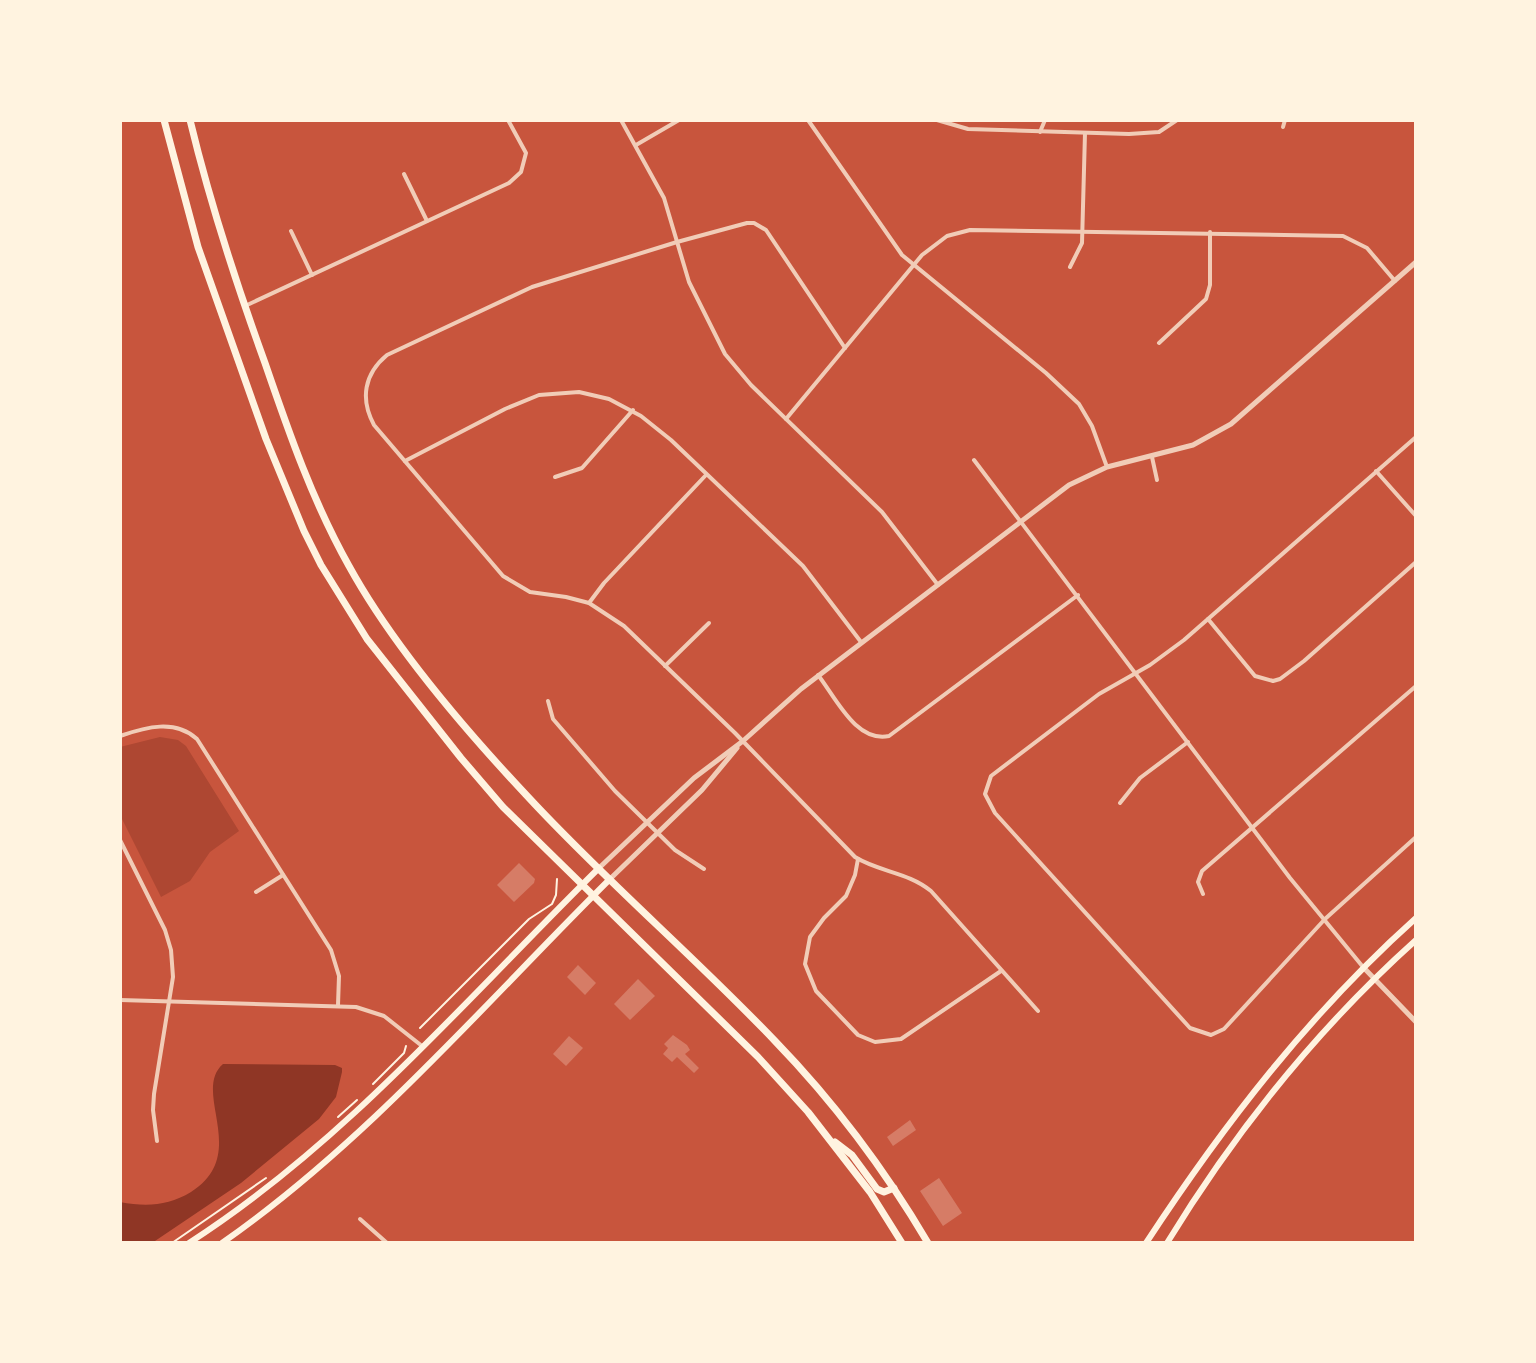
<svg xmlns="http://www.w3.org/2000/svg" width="1536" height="1363" viewBox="0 0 1536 1363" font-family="Lato,sans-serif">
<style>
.green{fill:#ae4732}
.water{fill:#8f3625}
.building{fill:#d67c66}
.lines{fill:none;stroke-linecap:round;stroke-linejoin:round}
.path{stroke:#fff3e0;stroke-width:2}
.minor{stroke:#f1ccb7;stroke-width:4}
.tertiary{stroke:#f1ccb7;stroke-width:5}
.secondary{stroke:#fff3e0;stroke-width:6}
.trunk{stroke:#fff3e0;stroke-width:7}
</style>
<rect width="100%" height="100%" fill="#c8553d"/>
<path class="green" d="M160,737L178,740L186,746L239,831L210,852L190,881L161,897L120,815V747Z"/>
<path class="water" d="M223,1064L335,1065L342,1068V1072L336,1097L319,1119L241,1183L152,1243H120V1202C146,1207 168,1206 191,1192C251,1154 191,1092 223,1064Z"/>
<g class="building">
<path d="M519,863L535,879L534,883L514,902L497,885Z"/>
<path d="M578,965L596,983L585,995L567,977Z"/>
<path d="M638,979L655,996L630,1020L614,1004Z"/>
<path d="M673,1035L687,1045L690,1050L685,1054L699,1068L694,1073L677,1057L672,1062L663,1054L668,1048L664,1044Z"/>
<path d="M569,1036L583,1048L566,1066L553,1054Z"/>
<path d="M910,1120L916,1130L893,1146L887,1137Z"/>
<path d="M939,1178L962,1213L943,1226L920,1191Z"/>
</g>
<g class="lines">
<g class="path">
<path d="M420,1028L529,919L552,904L556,895L557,879"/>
<path d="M373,1084L404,1053L406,1046"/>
<path d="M338,1117L357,1100"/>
<path d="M172,1243L266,1178"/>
</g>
<g class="minor">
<path d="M621,120L664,198L689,282L725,354L751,385L882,512L938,585"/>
<path d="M808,120L902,255L1046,373L1079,404L1092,426L1107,467"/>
<path d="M937,120L968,129L1129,134L1159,132L1177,120"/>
<path d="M1283,127L1285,120"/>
<path d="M1040,132L1045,120"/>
<path d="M636,145L679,120"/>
<path d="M404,174L427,221"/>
<path d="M291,231L312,275"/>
<path d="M1070,267L1082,243L1085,133"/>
<path d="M245,306L509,183L521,172L526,153L508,120"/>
<path d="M1159,343L1206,299L1210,285V232"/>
<path d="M845,348L766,230L754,223H747L677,242L532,287L387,355C364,374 360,399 374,425L503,576L530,592L566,597L589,603L624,626L735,733L855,857C879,872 908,872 931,891L1038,1011"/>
<path d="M786,419L922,255L947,236L970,230L1343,236L1367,248L1395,281"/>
<path d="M1416,437L1184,640L1150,665L1099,694L991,776L985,794L995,813L1190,1028L1211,1035L1224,1029L1325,919L1416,837"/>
<path d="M1152,457L1157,480"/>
<path d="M974,460L1290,878L1363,967"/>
<path d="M405,461L505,409L539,395L579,392L609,399L641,416L671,440L803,566L861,642"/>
<path d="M1376,471L1416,516"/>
<path d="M555,477L582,468L633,410"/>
<path d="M589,603L604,583L706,475"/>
<path d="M1208,619L1255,676L1273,681L1280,679L1304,661L1416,562"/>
<path d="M665,666L709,623"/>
<path d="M818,675C836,698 856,743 889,736L1078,595"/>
<path d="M548,701L553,719L615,791L675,850L704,869"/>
<path d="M120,736C146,727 175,719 197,739L331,950L339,976L338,1005"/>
<path d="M1120,803L1140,778L1188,742"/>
<path d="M120,840L165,930L171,950L173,977L154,1094L153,1110L157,1141"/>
<path d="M858,859L855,875L846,896L824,918L810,937L805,964L816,991L858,1035L875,1042L901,1039L1001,971"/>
<path d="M256,892L283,875"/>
<path d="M1203,894L1198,882L1202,871L1416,686"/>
<path d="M120,1000L356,1007L384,1016L422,1046"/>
<path d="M360,1219L387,1243"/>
</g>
<g class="tertiary">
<path d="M599,868L694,778L743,741L801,689L1069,485L1107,467L1193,445L1231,424L1416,262"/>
<path d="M610,879L702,790L737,748"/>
<path d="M1364,968L1416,1022"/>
</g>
<g class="secondary">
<path d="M189,1243C346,1142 467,998 599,868"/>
<path d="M222,1243C368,1141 484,1004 610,879"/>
<path d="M1146,1243C1224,1124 1310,1013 1416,918"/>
<path d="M1167,1243C1235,1132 1319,1027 1416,940"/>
</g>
<g class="trunk">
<path d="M164,120L198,247L266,439L304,531L321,565L367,639L461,758L503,807L758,1057L808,1112L870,1192L902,1243"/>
<path d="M190,120C210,203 236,283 265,363C289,433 313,502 349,566C394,648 466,731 530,799C608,883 696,958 775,1041C834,1102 885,1170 928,1243"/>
<path d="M835,1142L852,1155L877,1189L884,1192L894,1188"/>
</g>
</g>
<rect width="1536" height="1363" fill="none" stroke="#fff3e0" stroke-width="244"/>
</svg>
